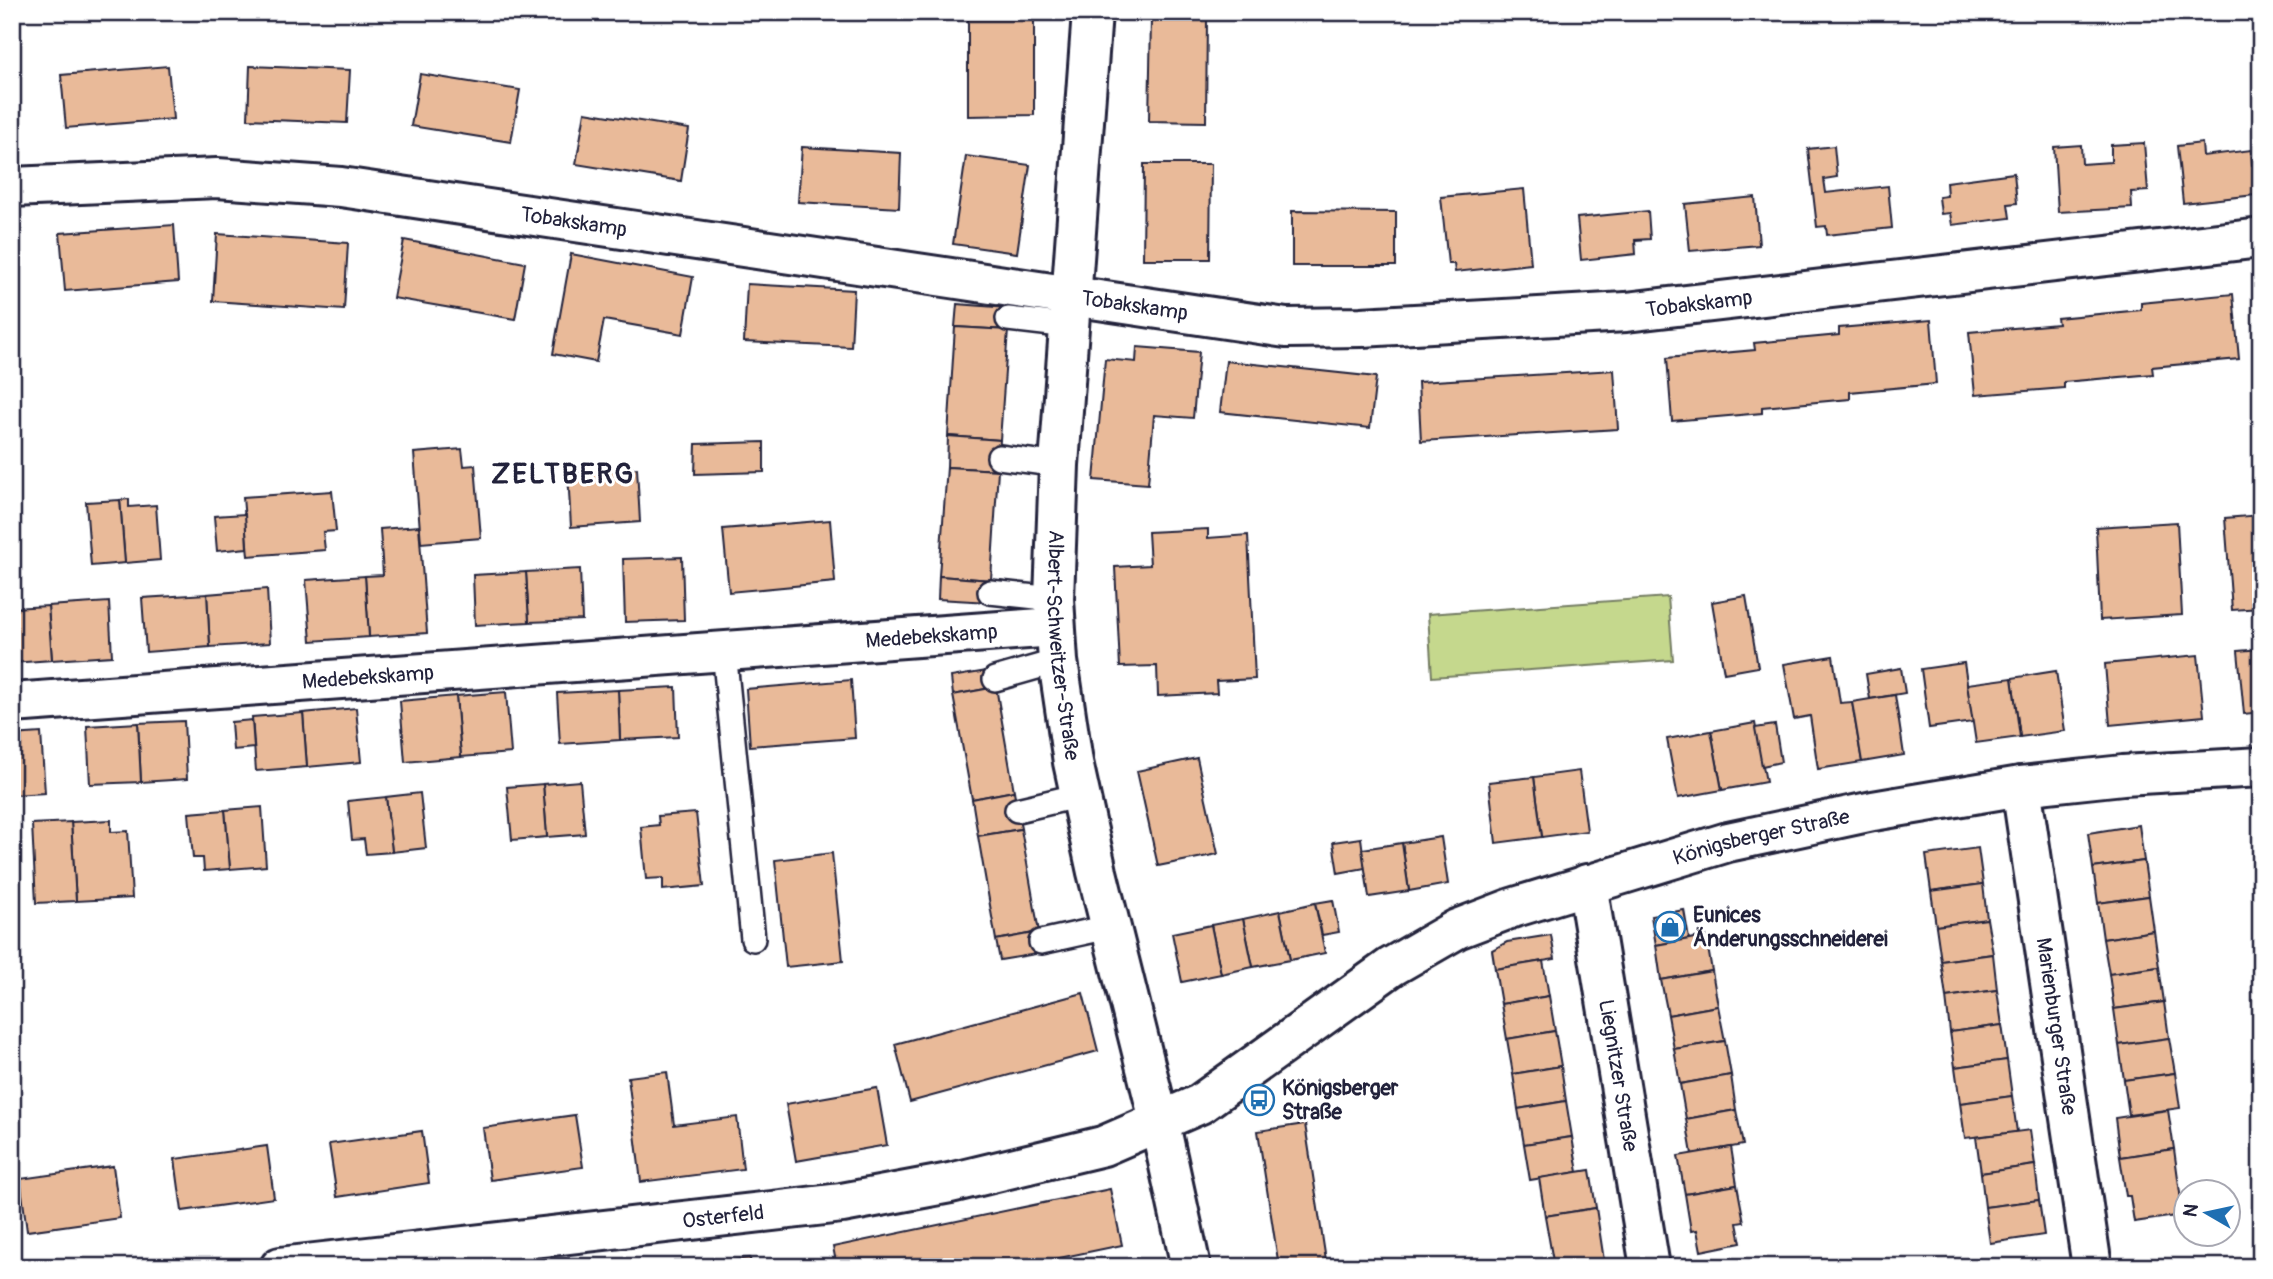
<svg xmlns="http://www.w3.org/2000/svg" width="2273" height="1279" viewBox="0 0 2273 1279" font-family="Pangolin,sans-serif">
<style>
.green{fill:#c5d88d;stroke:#747d64;stroke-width:2}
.building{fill:#e9ba99;stroke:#22223b;stroke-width:2}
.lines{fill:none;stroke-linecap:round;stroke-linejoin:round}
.service-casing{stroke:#22223b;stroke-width:28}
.minor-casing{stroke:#22223b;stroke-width:44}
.service{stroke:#fff;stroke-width:23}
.minor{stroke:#fff;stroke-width:38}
.labels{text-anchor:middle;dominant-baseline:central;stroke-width:6;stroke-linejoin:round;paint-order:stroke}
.street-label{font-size:21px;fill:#22223b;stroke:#fff}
.poi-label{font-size:21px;font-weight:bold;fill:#22223b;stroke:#fff;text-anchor:start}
.district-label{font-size:28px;font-weight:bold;letter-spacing:2px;fill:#22223b;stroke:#fff}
</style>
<rect width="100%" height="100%" fill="#fff"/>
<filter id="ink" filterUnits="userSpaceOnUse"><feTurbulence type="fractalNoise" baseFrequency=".0143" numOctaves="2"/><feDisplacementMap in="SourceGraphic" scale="14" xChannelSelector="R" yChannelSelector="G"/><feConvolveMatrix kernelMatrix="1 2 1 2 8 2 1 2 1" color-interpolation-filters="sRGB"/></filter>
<g filter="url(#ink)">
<path class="green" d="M1668,597L1673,660L1432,677L1428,614Z"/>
<g class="building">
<path d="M968,19H1034V115L968,116Z"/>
<path d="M1151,19H1207L1206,122L1149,121Z"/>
<path d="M168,66L173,119L66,128L61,75Z"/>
<path d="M250,66L350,70L347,123L248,119Z"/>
<path d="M420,74L520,90L511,142L411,126Z"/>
<path d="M585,112L689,129L681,181L576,164Z"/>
<path d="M2144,143L2148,191L2131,192L2132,208L2058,212L2054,147L2081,145L2082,164L2111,162V145Z"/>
<path d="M2202,143L2203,156L2251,150L2252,165L2261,164V184L2254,185L2255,195L2183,203L2177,146Z"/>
<path d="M1834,146L1837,177L1824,179L1826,193L1888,186L1892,228L1827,235L1826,226L1817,227L1808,149Z"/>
<path d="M802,147L901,153L899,208L798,202Z"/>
<path d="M966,156L1030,165L1017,253L953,244Z"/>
<path d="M1144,164H1211L1210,259H1143Z"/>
<path d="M2014,173L2017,203L2008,204L2010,218L1952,225L1950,213L1941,214L1939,197L1947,196L1946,182Z"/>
<path d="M1524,189L1531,264L1455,272L1454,264H1448L1441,197Z"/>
<path d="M1755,197L1759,245L1690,251L1685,204Z"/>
<path d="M1292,211L1396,212V266H1292Z"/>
<path d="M1648,211L1650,239L1635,240L1636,254L1581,260L1577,218Z"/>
<path d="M174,225L178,282L65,291L60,233Z"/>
<path d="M217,234L348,243L344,310L213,301Z"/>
<path d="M404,240L525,263L515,319L393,298Z"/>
<path d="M571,254L693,277L683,334L604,320L596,362L553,354Z"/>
<path d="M747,284L854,290L851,347L744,342Z"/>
<path d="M2233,294L2239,359L2152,367L2153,374L2064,382V388L1975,395L1969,332L2058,324L2057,318L2141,310V303Z"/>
<path d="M957,304L1009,308L1008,330L955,327Z"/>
<path d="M1931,320L1936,384L1850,392V399L1762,407V413L1672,421L1667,358L1755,350L1754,343L1839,335V328Z"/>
<path d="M955,327L1008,330L1000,440L948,436Z"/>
<path d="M1137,347L1199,352L1193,418L1154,415L1148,484L1094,480L1105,359L1136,362Z"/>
<path d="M1226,361L1376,377L1370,428L1220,412Z"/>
<path d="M1614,370L1618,429L1421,441L1418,382Z"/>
<path d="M948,436L1000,440L998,470L947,467Z"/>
<path d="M764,442V472L695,474L696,444Z"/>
<path d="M462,449L464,466L475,465L481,538L421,543L414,453Z"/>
<path d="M947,467L998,470L991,580L939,576Z"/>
<path d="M637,468L640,522L571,527L568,473Z"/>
<path d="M332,491L336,531L323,532L325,550L248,556L243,497Z"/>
<path d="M129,499V507L156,505L160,560L125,563L120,500Z"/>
<path d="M120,500L125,563L91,566L86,502Z"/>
<path d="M245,514L247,548L217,551L214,516Z"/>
<path d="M2261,515V608L2232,610L2225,518Z"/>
<path d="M830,520L835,582L729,592L723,529Z"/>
<path d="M2177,522L2182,615L2100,620L2096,527Z"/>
<path d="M419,526L427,633L369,637L365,576L383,575L380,529Z"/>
<path d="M1208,529V538L1248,535L1255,679L1216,681L1217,693L1158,696L1157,666L1120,667L1115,567L1150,565L1148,532Z"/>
<path d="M682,557L684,620L625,622L623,559Z"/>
<path d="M580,569L582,620L529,622L526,572Z"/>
<path d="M526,572L529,622L475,625L473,575Z"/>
<path d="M365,576L369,637L311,641L306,580Z"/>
<path d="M939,576L991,580L989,602L938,599Z"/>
<path d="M267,589L270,643L210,647L207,594Z"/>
<path d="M207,594L210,647L146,652L142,598Z"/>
<path d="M1746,596L1758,667L1724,673L1712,602Z"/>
<path d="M109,602L112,656L52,660L48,606Z"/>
<path d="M48,606L52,660L12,663V608Z"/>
<path d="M2261,649V712L2244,714L2238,651Z"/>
<path d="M2198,655L2204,716L2110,725L2105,664Z"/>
<path d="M1833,656L1840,703L1852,702L1862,762L1818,769L1810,716L1794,719L1784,664Z"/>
<path d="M1964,663L1973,722L1929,728L1921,669Z"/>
<path d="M1901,668L1905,693L1870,699L1866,674Z"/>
<path d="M993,670L996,687L953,695L951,677Z"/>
<path d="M2056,671L2065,731L2020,737L2012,678Z"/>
<path d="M2012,678L2020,737L1976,743L1967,684Z"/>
<path d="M851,680L855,738L750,746L746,689Z"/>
<path d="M676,687L678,737L620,740L618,690Z"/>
<path d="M996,687L1014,791L972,799L953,695Z"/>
<path d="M618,690L620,740L560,744L557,693Z"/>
<path d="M506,692L511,753L461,757L456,696Z"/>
<path d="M1895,695L1904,755L1862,762L1852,702Z"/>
<path d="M456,696L461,757L405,762L400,701Z"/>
<path d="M356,708L361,762L307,767L303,713Z"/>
<path d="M303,713L307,767L256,771L252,717Z"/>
<path d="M252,720L254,748L233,750L231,722Z"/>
<path d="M184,721L187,779L141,782L138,723Z"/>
<path d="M138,723L141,782L90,784L87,726Z"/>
<path d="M1755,723L1766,782L1722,790L1711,731Z"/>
<path d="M1775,725L1781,762L1762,766L1755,728Z"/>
<path d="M1711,731L1722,790L1678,798L1667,739Z"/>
<path d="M41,733L45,793L12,795V735Z"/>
<path d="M1197,758L1218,854L1158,866L1137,771Z"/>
<path d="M1579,771L1587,831L1542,837L1534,777Z"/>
<path d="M1534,777L1542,837L1496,843L1489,782Z"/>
<path d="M580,781L585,834L547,837L543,784Z"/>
<path d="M543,784L547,837L512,840L507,787Z"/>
<path d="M1014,791L1021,829L978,836L972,799Z"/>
<path d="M420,793L426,848L392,852L386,797Z"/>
<path d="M386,797L392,852L366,854L364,839L352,840L348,801Z"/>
<path d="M262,807L266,866L230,869L225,810Z"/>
<path d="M225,810L230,869L204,871L203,858H193L189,813Z"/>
<path d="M696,813L704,886L663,890V878L646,879L641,827L659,825L658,816Z"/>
<path d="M111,820V832L128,831L132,898L76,901L71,822Z"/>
<path d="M71,822L76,901L36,903L32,824Z"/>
<path d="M2139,825L2144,861L2093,868L2088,833Z"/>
<path d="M1021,829L1039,932L996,940L978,836Z"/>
<path d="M1441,837L1448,884L1409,891L1402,843Z"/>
<path d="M1361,838L1365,868L1338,873L1333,842Z"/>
<path d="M1402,843L1409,891L1369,897L1362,849Z"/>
<path d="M1978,848L1983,884L1931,891L1926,855Z"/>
<path d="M832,853L843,961L786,967L775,860Z"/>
<path d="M2144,861L2149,896L2098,903L2093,868Z"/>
<path d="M1983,884L1987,919L1936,926L1931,891Z"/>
<path d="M2149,896L2154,931L2103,939L2098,903Z"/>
<path d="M1333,900L1339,932L1322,935L1315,903Z"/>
<path d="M1315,903L1325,953L1290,960L1280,911Z"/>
<path d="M1684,910L1689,939L1656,945L1651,916Z"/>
<path d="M1280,911L1290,960L1253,967L1243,919Z"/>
<path d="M1243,919L1253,967L1221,974L1211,925Z"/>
<path d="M1987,919L1993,954L1941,961L1936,926Z"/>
<path d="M1211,925L1221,974L1182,982L1172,933Z"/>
<path d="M2154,931L2159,967L2109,974L2103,939Z"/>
<path d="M1039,932L1042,953L1000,960L996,940Z"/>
<path d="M1551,935L1555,959L1495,969L1492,950L1507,942Z"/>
<path d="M1706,936L1712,971L1661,980L1656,945Z"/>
<path d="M1993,954L1997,990L1946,997L1941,961Z"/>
<path d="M1543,961L1549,996L1501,1004L1495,969Z"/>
<path d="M2159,967L2164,1002L2114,1009L2109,974Z"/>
<path d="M1712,971L1718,1006L1668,1015L1661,980Z"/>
<path d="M1997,990L2002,1025L1950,1032L1946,997Z"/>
<path d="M1083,993L1098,1051L910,1102L895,1044Z"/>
<path d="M1549,996L1555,1031L1507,1039L1501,1004Z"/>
<path d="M2164,1002L2169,1038L2119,1045L2114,1009Z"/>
<path d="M1718,1006L1725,1041L1674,1049L1668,1015Z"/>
<path d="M2002,1025L2007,1060L1955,1067L1950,1032Z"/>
<path d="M1555,1031L1561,1066L1513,1074L1507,1039Z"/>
<path d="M2169,1038L2175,1073L2124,1080L2119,1045Z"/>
<path d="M1725,1041L1731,1075L1680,1084L1674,1049Z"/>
<path d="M2007,1060L2012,1096L1960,1103L1955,1067Z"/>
<path d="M1561,1066L1566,1101L1518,1109L1513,1074Z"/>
<path d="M667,1072L674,1125L737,1117L743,1169L641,1182L628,1077Z"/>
<path d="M2175,1073L2180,1108L2129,1115L2124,1080Z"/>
<path d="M1731,1075L1736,1110L1686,1119L1680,1084Z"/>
<path d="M877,1088L887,1145L796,1161L786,1104Z"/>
<path d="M2012,1096L2017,1132L1965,1138L1960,1103Z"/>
<path d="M1566,1101L1572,1137L1524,1144L1518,1109Z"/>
<path d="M1736,1110L1743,1145L1692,1154L1686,1119Z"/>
<path d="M2168,1110L2174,1149L2120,1157L2115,1118Z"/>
<path d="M575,1115L583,1167L490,1180L483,1128Z"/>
<path d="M1305,1124L1327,1267H1279L1258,1131Z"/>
<path d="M2030,1130L2035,1165L1981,1173L1976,1137Z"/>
<path d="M422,1131L429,1183L337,1197L329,1144Z"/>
<path d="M1572,1137L1578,1172L1530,1180L1524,1144Z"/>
<path d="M267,1146L274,1198L182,1211L175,1159Z"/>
<path d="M1731,1147L1737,1185L1685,1194L1678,1156Z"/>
<path d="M2174,1149L2183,1215L2134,1222L2130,1196H2126L2120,1157Z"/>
<path d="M2035,1165L2039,1200L1985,1207L1981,1173Z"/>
<path d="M113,1166L120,1218L27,1231L20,1179Z"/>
<path d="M1590,1170L1596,1208L1545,1216L1539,1178Z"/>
<path d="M1737,1185L1744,1222L1737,1223L1741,1243L1701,1251L1697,1230L1691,1231L1685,1194Z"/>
<path d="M1110,1189L1122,1245L1016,1267H837L833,1247Z"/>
<path d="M2039,1200L2044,1235L1990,1243L1985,1207Z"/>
<path d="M1596,1208L1605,1267H1554L1545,1216Z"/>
<path d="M750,1258L751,1267H669Z"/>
</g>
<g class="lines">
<g class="service-casing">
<g id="service">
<path d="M1008,319L1069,326"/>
<path d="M999,457L1059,465"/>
<path d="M990,592L1054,599"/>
<path d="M724,651L753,939"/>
<path d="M995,679L1058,661"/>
<path d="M1017,810L1081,795"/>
<path d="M1041,942L1109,927"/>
</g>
</g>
<g class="minor-casing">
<g id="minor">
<path id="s1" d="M1092,12L1059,465L1054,599L1058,661L1073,762L1097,872L1160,1124L1191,1267"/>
<path id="s2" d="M12,187L217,178L341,187L1286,328L1361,327L1626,312L2261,238"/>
<path id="s3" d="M12,703L1055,627"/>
<path id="s4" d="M2021,786L2092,1267"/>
<path id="s5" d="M1587,884L1650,1267"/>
<path id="s6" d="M280,1267L842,1203L950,1183L1103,1146L1200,1104L1391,967L1457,929L1512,908L1728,842L1873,811L2021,786L2123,775L2261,767"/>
</g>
</g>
<use href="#service" class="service"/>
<use href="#minor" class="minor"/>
</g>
</g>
<defs>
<g id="shop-ring" transform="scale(1.575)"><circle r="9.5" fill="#fff" stroke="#1f6fb2" stroke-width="1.5"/><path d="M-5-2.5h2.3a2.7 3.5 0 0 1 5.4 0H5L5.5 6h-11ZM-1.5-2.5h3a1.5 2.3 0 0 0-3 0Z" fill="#1f6fb2"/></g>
<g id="bus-ring" transform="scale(1.575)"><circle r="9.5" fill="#fff" stroke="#1f6fb2" stroke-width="1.5"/><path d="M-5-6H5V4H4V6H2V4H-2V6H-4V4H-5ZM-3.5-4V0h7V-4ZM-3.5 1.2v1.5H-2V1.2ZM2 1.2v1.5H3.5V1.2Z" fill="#1f6fb2"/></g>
</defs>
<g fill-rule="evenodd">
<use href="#shop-ring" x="1670" y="927"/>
<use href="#bus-ring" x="1259" y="1100"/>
</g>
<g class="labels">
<g class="street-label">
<text stroke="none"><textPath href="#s2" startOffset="565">Tobakskamp</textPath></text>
<text stroke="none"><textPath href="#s2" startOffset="1699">Tobakskamp</textPath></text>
<text stroke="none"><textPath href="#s2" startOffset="1132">Tobakskamp</textPath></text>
<text stroke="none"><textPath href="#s3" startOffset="922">Medebekskamp</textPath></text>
<text stroke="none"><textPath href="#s1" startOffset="635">Albert-Schweitzer-Straße</textPath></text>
<text stroke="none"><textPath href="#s3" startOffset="357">Medebekskamp</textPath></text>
<text stroke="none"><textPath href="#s6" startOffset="1568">Königsberger Straße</textPath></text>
<text stroke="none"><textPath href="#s4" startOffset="243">Marienburger Straße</textPath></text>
<text stroke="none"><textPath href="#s5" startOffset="194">Liegnitzer Straße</textPath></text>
<text stroke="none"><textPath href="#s6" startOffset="446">Osterfeld</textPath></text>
</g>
<g class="poi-label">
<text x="1693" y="915">Eunices<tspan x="1693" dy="24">Änderungsschneiderei</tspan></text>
<text x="1282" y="1088">Königsberger<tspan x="1282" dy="24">Straße</tspan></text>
</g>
<g class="district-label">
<text x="563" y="474">ZELTBERG</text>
</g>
</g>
<rect width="2273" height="1279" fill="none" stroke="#fff" stroke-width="42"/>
<rect x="21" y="21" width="2231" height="1237" fill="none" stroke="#22223b" stroke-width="2.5" filter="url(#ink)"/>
<g transform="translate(2207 1213) rotate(279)"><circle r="33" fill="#ffffff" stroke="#a7a7b1" stroke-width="2"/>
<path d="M0-5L12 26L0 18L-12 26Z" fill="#1f6fb2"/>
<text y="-10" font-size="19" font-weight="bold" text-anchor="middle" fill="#22223b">N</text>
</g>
</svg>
